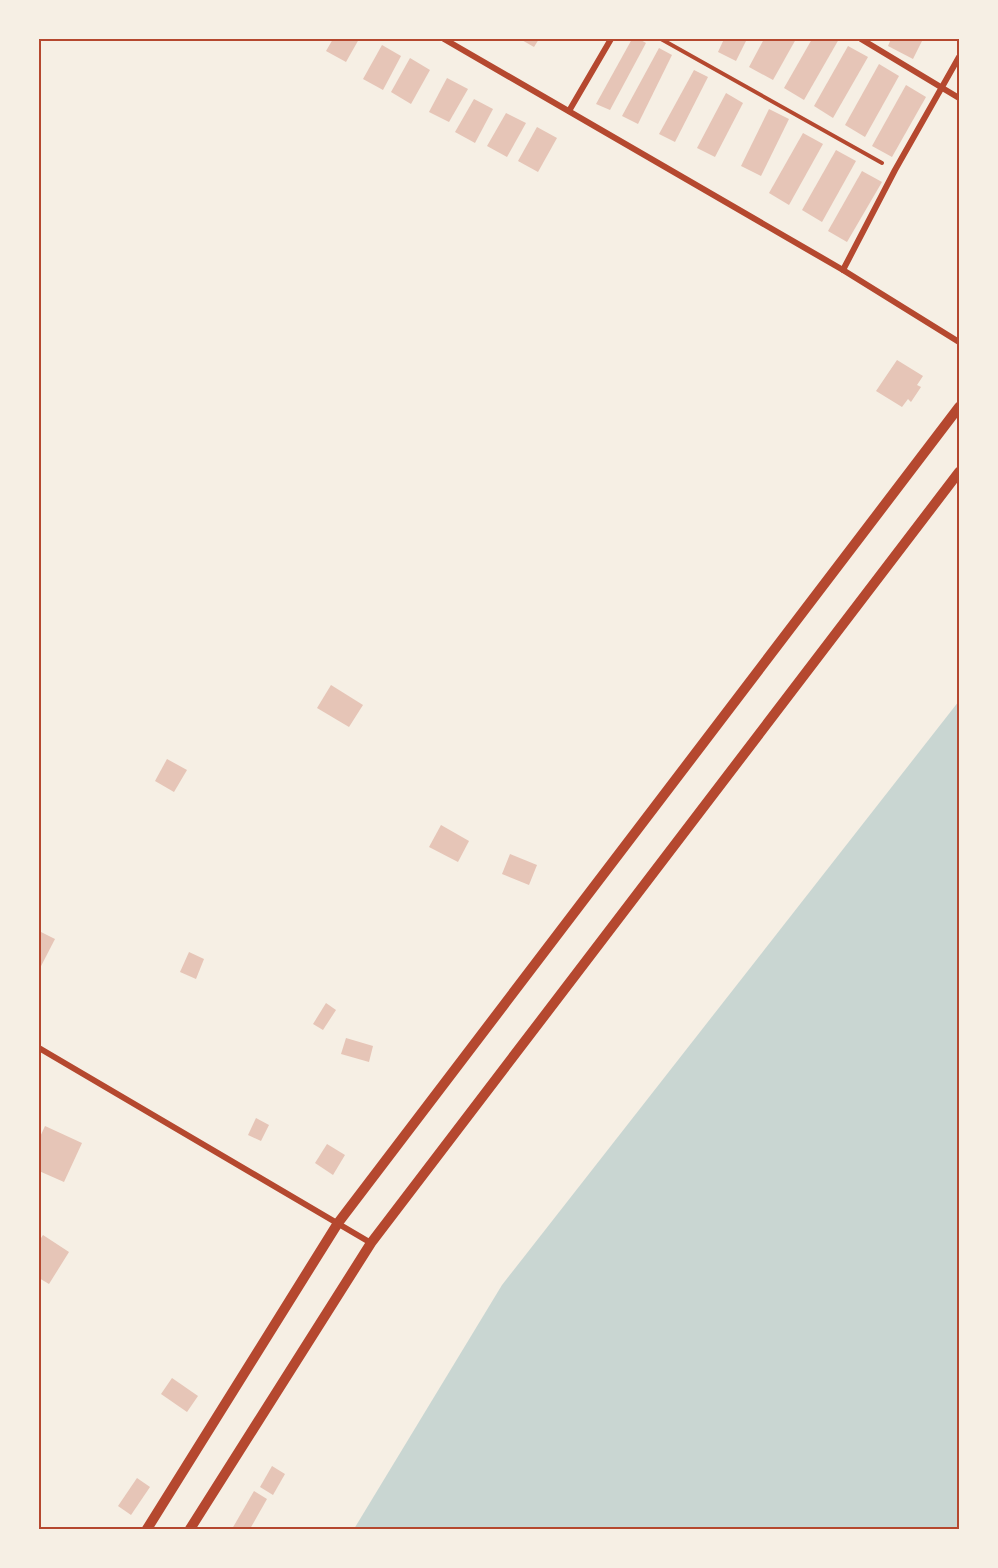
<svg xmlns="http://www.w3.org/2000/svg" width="998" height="1568" viewBox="0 0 998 1568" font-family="Rubik,sans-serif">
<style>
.water{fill:#c9d6d2}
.building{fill:#e6c5b7}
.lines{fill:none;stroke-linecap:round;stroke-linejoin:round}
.path{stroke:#b5482f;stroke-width:4}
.minor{stroke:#b5482f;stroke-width:6}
.tertiary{stroke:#b5482f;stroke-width:10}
.neatline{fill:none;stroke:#b5482f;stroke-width:2}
</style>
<rect width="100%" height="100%" fill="#f6efe4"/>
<path class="water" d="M959,701V1529H354L502,1285Z"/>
<g class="building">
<path d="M333,39H359L346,62L326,51Z"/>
<path d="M520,39H539L534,47Z"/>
<path d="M632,39H639L646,43L610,110L596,104Z"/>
<path d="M724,39H747L736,61L718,52Z"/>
<path d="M764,39H796L773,80L749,67Z"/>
<path d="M812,39H839L804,100L784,88Z"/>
<path d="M891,39H923L913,59L888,46Z"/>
<path d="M382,45L401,56L383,90L363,79Z"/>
<path d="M848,46L868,57L833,118L814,106Z"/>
<path d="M659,48L672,55L638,124L622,116Z"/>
<path d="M410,58L430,70L411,104L391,92Z"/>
<path d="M879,64L899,76L865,137L845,125Z"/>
<path d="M694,70L708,77L675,142L659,134Z"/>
<path d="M447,78L468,89L449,122L429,112Z"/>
<path d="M906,85L926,97L892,157L872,146Z"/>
<path d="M726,93L743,103L715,157L697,148Z"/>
<path d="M474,99L493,109L475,143L455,132Z"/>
<path d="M769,109L789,119L761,176L741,166Z"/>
<path d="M506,113L526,123L507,157L487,146Z"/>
<path d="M537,127L557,138L538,172L518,161Z"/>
<path d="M803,133L823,144L789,205L769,193Z"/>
<path d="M836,150L856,161L822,222L802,210Z"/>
<path d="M862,171L882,182L847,242L828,231Z"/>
<path d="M897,360L923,376L917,385L921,387L911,402L908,399L902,407L876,391Z"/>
<path d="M331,685L363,705L349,727L317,708Z"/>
<path d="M167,759L187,770L174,792L155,781Z"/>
<path d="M441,825L469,841L458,862L429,847Z"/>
<path d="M510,854L537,865L529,885L502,874Z"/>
<path d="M39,931L55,939L39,970Z"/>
<path d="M189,952L204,959L196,979L180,972Z"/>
<path d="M326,1003L336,1010L323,1030L313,1024Z"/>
<path d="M346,1038L373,1046L369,1062L341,1054Z"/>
<path d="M256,1118L269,1125L261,1141L248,1135Z"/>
<path d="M45,1126L82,1143L64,1182L39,1171V1139Z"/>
<path d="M327,1144L345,1155L333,1175L315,1163Z"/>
<path d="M43,1235L69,1252L49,1284L39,1278V1241Z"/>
<path d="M172,1378L198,1396L187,1412L161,1394Z"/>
<path d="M272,1466L285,1474L273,1495L260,1487Z"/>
<path d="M137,1478L150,1487L131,1515L118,1506Z"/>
<path d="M254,1491L267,1499L250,1529H232Z"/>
</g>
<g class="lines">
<path class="path" d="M661,39L882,163"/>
<g class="minor">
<path d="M444,39L843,270L959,342"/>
<path d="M861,39L959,98"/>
<path d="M569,111L611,39"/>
<path d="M843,270L895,170L959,57"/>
<path d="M39,1048L371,1243"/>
</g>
<g class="tertiary">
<path d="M147,1529L338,1223L959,407"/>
<path d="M190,1529L371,1243L959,472"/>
</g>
</g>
<rect width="998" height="1568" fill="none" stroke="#f6efe4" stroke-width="81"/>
<rect x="40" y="40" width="918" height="1488" class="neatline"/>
</svg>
